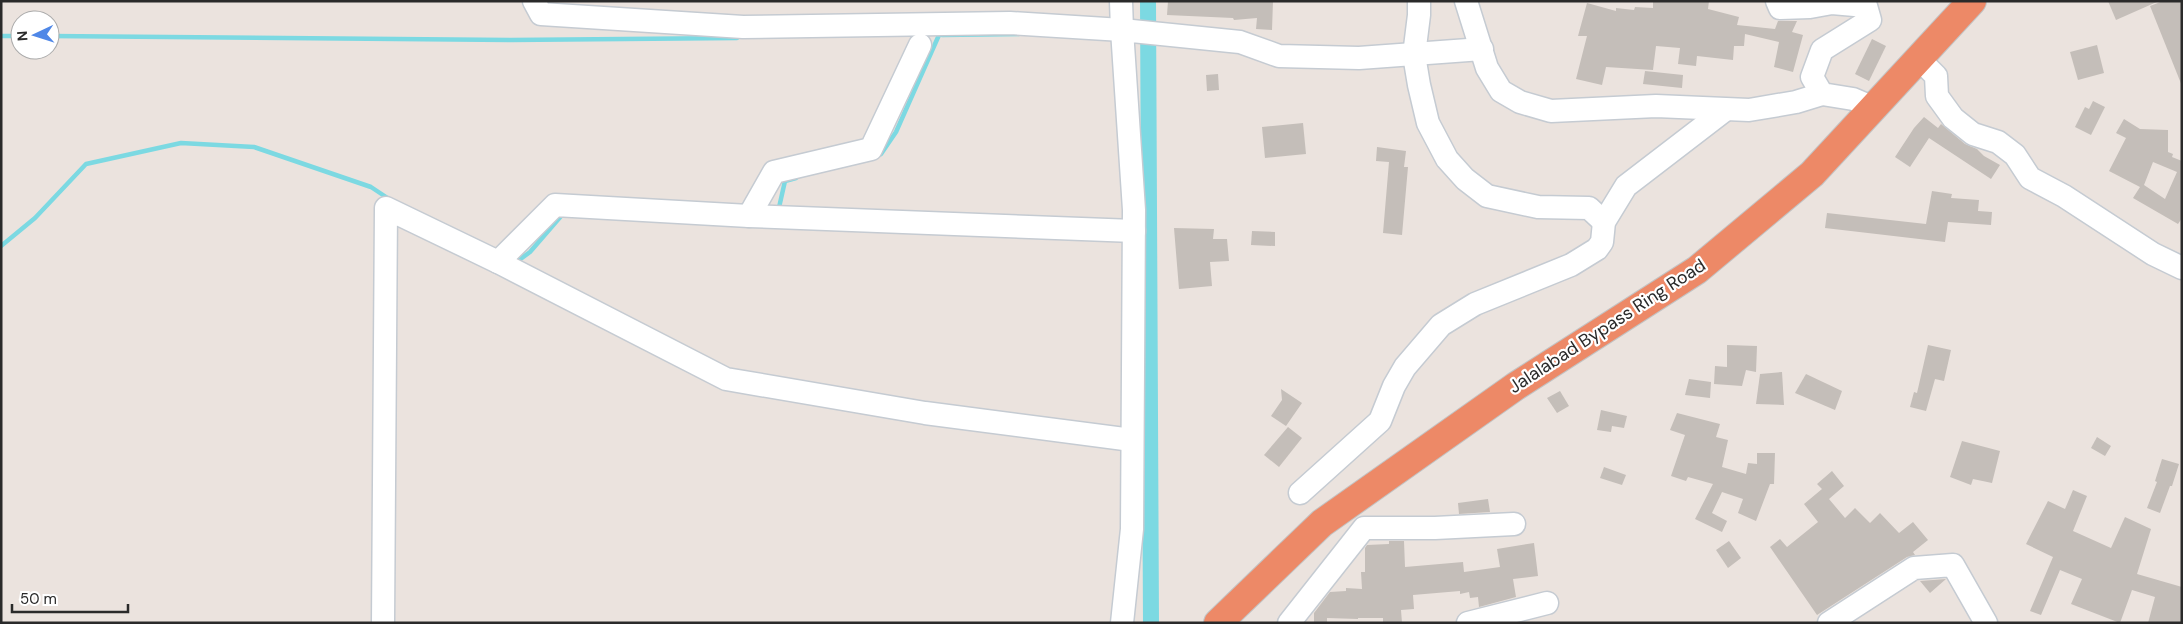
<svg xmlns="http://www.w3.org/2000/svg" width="2183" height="624" viewBox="0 0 2183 624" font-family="'DM Sans',sans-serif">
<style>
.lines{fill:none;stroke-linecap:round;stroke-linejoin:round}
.stream{stroke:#7cd9e2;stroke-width:4.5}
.canal{stroke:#7cd9e2;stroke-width:16}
.building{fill:#c4beb9;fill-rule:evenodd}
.minor-casing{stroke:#c5cbd2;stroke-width:25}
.highway-casing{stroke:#c3c3c3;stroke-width:30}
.minor{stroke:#fff;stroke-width:22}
.highway{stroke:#ed8967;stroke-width:28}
.labels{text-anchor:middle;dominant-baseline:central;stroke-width:4.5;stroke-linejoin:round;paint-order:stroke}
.street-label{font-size:18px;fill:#2a2a2a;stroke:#fff}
</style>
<rect width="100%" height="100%" fill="#ebe3de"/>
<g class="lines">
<g class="stream">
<path d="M942,35L1019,34"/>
<path d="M1,36H20"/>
<path d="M50,36L511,40L737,38"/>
<path d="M875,156L881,154L896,132L939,35"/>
<path d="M778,212L785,181L796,178"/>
<path d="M1,246L35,218L86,164L181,143L254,147L371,187L389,199"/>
<path d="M515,263L530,252L562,215H565"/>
</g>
<path class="canal" d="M1148,1L1151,623"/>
</g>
<g class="building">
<path d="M1168,1H1273L1272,30L1256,29L1257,18L1234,20L1233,18L1167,15Z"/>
<path d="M1653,1H1709L1708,9L1739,17L1737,25L1775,29L1778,21H1797L1792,32L1803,35L1793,72L1774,67L1779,42L1745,34L1744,46H1734L1733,60L1697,56L1696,66L1678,64L1680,48L1656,46L1653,70L1606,67L1602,85L1576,79L1587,36H1578L1587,3L1616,11V8L1634,10L1635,7L1653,8Z"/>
<path d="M2108,1H2159L2116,20Z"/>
<path d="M2163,1H2182V86L2150,6Z"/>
<path d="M1872,39L1886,46L1869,81L1855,74Z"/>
<path d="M2097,45L2104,73L2078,80L2070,52Z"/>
<path d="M1645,71L1683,75L1682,88L1643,84Z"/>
<path d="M1218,74L1219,90L1207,91L1206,75Z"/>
<path d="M2093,101L2105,107L2091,135L2075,127L2085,107L2089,109Z"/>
<path d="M1924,117L1938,128L1941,124L1965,144L1977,149L1984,156L2000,165L1991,179L1929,138L1910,167L1895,157L1914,128Z"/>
<path d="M2124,119L2140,129L2168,130V152L2173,154L2172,157L2182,161V218L2178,224L2133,198L2140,187L2109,171L2126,138L2116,133ZM2153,162L2177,172L2165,199L2144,185Z"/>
<path d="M1303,123L1306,154L1265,158L1262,127Z"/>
<path d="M1377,147L1406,151L1404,167H1408L1402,235L1383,233L1389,162L1376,161Z"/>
<path d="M1932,191L1952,194L1951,198L1979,200L1978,211L1992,212L1991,225L1948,222L1945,242L1825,228L1827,213L1926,224Z"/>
<path d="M1174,228L1214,229L1213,239H1227L1229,261L1210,262L1212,286L1179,289Z"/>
<path d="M1252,231L1275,232V246L1251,245Z"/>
<path d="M1727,345L1757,346L1756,372L1746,370L1742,386L1714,384L1715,366L1727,367Z"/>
<path d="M1928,345L1951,350L1944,381L1935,379L1926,411L1910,407L1914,392L1917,393Z"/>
<path d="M1782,372L1784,405L1756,404L1760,374Z"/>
<path d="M1806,374L1842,391L1835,410L1795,393Z"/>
<path d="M1689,379L1711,382L1710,398L1685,395Z"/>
<path d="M1281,389L1302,403L1286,426L1271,416L1282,400Z"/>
<path d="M1560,391L1569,406L1557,413L1547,398Z"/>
<path d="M1601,410L1627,416L1624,428L1612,426L1611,432L1597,430Z"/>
<path d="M1677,413L1720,424L1716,437L1728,440L1722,467L1746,474L1748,463L1757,464V453H1775L1774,484H1770L1756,521L1738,513L1743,499L1722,492L1712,513L1727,521L1722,532L1695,519L1713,484L1688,477L1686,481L1671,476L1685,435L1670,430Z"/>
<path d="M1288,427L1302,438L1279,467L1264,455Z"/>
<path d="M2097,437L2111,446L2105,456L2091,448Z"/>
<path d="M1962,441L2000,451L1992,483L1973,479L1971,485L1950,477Z"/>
<path d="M2162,459L2179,464L2172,486H2170L2160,513L2147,508L2157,482L2155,481Z"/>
<path d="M1604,467L1626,475L1622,485L1600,478Z"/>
<path d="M1832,471L1844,486L1829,499L1845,518L1855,508L1870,523L1880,513L1899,533L1913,522L1928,540L1913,552L1915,555L1907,557L1817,615L1770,547L1780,539L1787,547L1818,522L1804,504L1822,489L1817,484Z"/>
<path d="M2073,490L2087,496L2073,531L2111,548L2125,517L2151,529L2137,574L2182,587V623H2148L2155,597L2132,590L2120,623L2071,604L2082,579L2060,570L2041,615L2030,611L2053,557L2026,544L2048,501L2065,509Z"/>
<path d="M1488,499L1490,512L1459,514L1458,503Z"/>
<path d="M1389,541H1404L1405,567L1463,562L1464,572L1500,567L1497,549L1534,543L1538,576L1513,579L1516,597L1479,607L1478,597L1470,598L1469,592L1460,594V591L1413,595L1414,609L1401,610L1402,623H1383V618H1358V619L1327,618V623H1314V613L1330,592L1346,591V588L1362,589L1361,572H1365V548L1367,545L1389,544Z"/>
<path d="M1729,541L1741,558L1728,568L1716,550Z"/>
<path d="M1946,579L1930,593L1920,581Z"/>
</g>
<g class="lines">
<g class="minor-casing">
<g id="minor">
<path d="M534,1L541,14L743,27L1010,23L1122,30L1121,1"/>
<path d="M1419,1V15L1414,55L1419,85L1428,123L1447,159L1465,179L1487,196L1538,207L1589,208L1604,222"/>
<path d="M1466,1L1487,68L1501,91L1520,102L1551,111L1656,106L1749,110L1796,102L1822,94"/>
<path d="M1777,1L1780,8L1810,7L1832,3L1866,6L1870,20L1822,50L1812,77L1822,94L1853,99L1874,108"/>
<path d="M1919,59L1936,76L1937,96L1953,118L1973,134L1998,142L2015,155L2030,178L2064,196L2153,254L2182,268"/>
<path d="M749,216L774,172L871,149L920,45"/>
<path d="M498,262L555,205L749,216L1134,231"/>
<path d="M1300,493L1380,421L1394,386L1405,367L1441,325L1475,304L1571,265L1597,249L1602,242L1604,222L1626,186L1725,110"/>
<path d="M383,623L386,208L498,262L726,379L925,413L1132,440"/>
<path d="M1122,623L1132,529L1134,210L1122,30L1240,42L1279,56L1359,58L1482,49"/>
<path d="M1289,623L1364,528H1435L1514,524"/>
<path d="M1468,623L1547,603"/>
<path d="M1829,623L1914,568L1953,565L1986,623"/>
</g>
</g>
<g class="highway-casing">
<path id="highway" d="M1218,623L1322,523L1516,386L1697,270L1812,174L1972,1"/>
</g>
<use href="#minor" class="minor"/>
<use href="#highway" class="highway"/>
</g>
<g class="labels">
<g class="street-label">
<text transform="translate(1607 326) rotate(-33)">Jalalabad Bypass Ring Road</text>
</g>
</g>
<rect width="2183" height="624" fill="none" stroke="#2a2a2a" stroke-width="5"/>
<g transform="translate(35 35) rotate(266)"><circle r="24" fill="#ffffff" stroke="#aaaaaa"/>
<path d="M0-4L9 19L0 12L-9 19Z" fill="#4f87e7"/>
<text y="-8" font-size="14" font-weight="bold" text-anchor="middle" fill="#2a2a2a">N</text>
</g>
<path d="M12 604v8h116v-8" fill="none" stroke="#2a2a2a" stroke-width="2.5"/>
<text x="20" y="604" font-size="15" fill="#2a2a2a" stroke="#ffffff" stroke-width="4" paint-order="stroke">50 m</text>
</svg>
